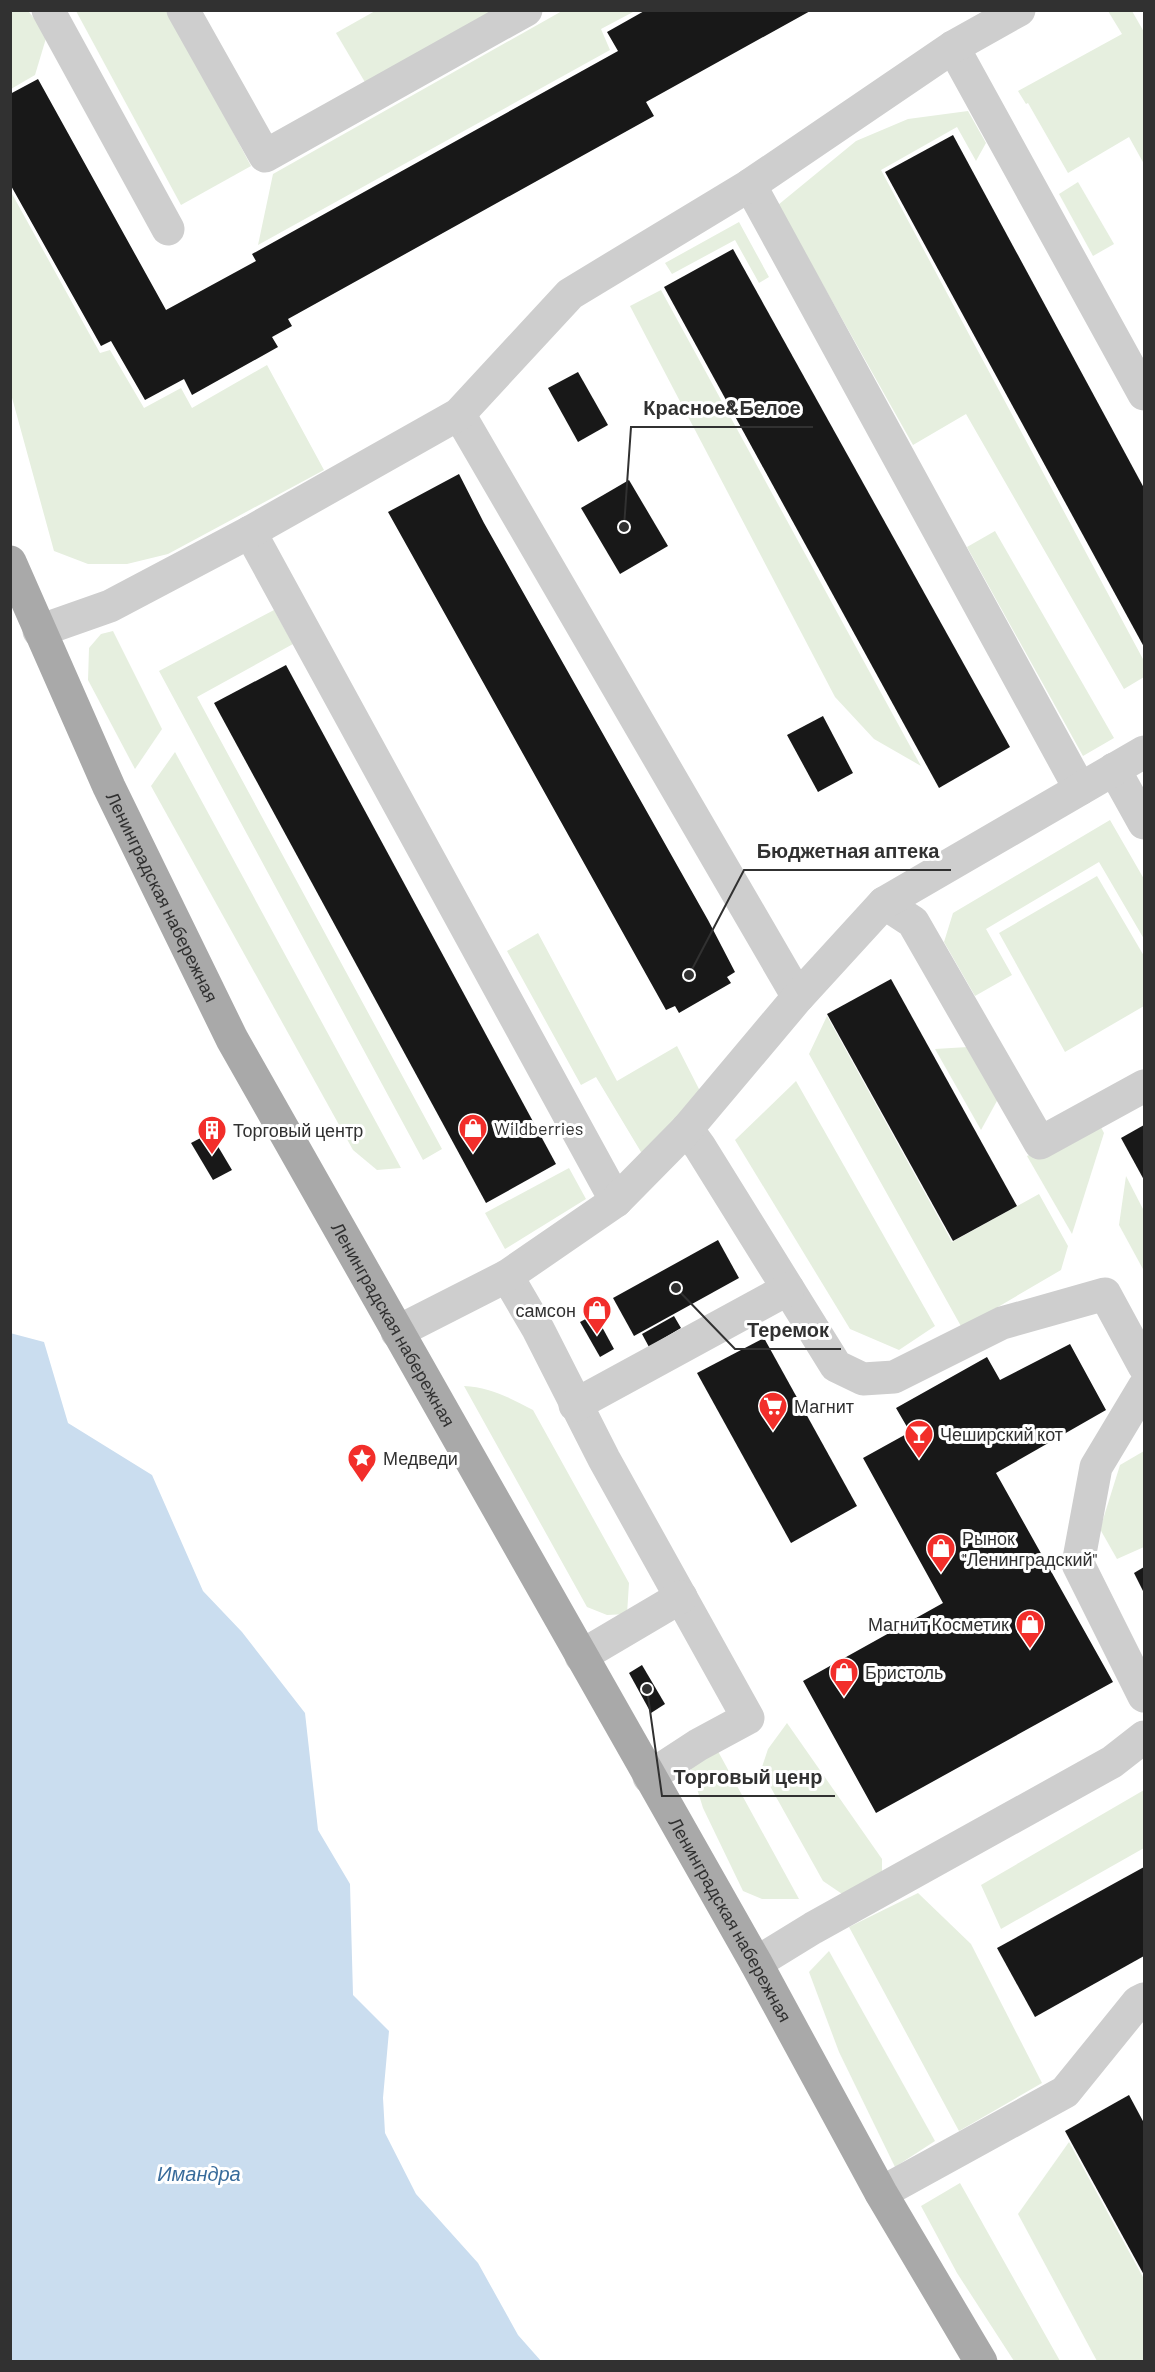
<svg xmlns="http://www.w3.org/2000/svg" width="1155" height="2372" viewBox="0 0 1155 2372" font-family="Barlow,sans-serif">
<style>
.green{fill:#e6efdf}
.water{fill:#caddef}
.building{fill:#181818}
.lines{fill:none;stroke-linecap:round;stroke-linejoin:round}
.minor{stroke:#cecece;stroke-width:33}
.major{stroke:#a9a9a9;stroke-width:33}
.labels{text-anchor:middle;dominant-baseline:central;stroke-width:6;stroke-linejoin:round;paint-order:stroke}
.street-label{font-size:18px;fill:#313131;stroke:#fff}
.poi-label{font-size:18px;fill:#313131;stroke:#fff;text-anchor:start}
.water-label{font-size:20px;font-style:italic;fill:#386b9b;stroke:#fff}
.leader{fill:none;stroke:#313131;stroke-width:2}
.callout-dot{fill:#313131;stroke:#fff;stroke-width:2}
.callout-label{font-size:20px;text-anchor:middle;font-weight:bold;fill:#313131;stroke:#fff;stroke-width:6;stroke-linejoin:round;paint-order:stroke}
</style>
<rect width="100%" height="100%" fill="#fff"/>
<g class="green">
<path d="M11,11L29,12L47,35L35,75L11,89Z"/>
<path d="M76,11H169L251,166L181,205Z"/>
<path d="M375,11H506L369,89L336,33Z"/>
<path d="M562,11H635L601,29L610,50L258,245L273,174Z"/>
<path d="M1108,11H1132L1144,32V164L1129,137L1068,173L1028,103L1026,104L1018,91L1122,34Z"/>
<path d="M968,111L986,143L976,161L957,127L881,170L1144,661V677L1124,689L966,414L913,445L778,205L856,141L908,119Z"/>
<path d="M1078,182L1114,244L1093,256L1059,194Z"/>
<path d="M11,192L100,353L110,350L144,408L181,388L192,408L267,365L324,470L168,554L127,564H88L54,551L11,394Z"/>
<path d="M739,222L769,277L759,283L735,240L672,274L665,263Z"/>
<path d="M661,290L921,766L874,739L835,697L630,306Z"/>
<path d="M995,531L1114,738L1083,756L967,547Z"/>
<path d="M274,610L293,644L197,697L442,1149L423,1160L159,671Z"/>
<path d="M113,631L162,729L135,769L88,680L89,648L101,634Z"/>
<path d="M175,752L401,1168L377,1170L353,1150L151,786Z"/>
<path d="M1110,820L1144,879V939L1099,862L986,929L1012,975L975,996L944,942L953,913Z"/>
<path d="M1097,876L1144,956V1006L1065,1052L999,933Z"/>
<path d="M538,933L617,1081L677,1046L700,1091L644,1157L596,1077L581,1085L507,951Z"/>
<path d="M827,1016L952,1242L1039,1194L1068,1246L1061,1270L962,1328L809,1054Z"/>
<path d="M968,1047L998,1099L981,1130L935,1049Z"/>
<path d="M796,1081L935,1326L899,1350L850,1329L735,1140Z"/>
<path d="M1097,1120L1104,1133L1072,1234L1027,1156Z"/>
<path d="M569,1168L586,1199L505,1249L485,1213Z"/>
<path d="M1126,1176L1144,1211V1271L1119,1225Z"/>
<path d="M464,1386C490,1387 510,1398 533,1410L629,1583L627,1614L607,1615L587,1607Z"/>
<path d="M1144,1451V1547L1117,1559L1100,1529L1120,1465Z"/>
<path d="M787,1723L882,1859V1881L851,1900L823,1881L761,1770L768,1749Z"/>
<path d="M714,1744L799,1899H762L743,1891L703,1808L689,1763Z"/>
<path d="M1144,1790V1848L1001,1929L981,1885Z"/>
<path d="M918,1893L971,1944L1042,2083L959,2131L849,1927Z"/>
<path d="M829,1951L935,2141L895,2167L839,2052L809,1972Z"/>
<path d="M1069,2142L1144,2279V2361H1097L1018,2214Z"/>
<path d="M960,2183L1060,2361H1014L957,2273L921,2206Z"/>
</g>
<path class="water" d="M10,1333L44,1342L68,1423L152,1475L203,1591L242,1632L305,1713L318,1830L350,1884L353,1995L389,2031L383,2098L385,2133L416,2194L478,2263L518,2335L541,2361H11Z"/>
<g class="building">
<path d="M646,10H812L646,102L654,116L288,319L292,326L272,337L278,347L192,395L184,379L145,400L111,341L101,346L10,184V94L38,79L166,310L256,261L252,254L618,51L607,32Z"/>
<path d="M953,135L1144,488V647L885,172Z"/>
<path d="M733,249L1010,747L939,788L664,287Z"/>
<path d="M578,372L608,425L578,442L548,388Z"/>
<path d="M459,474L484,523L708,920L735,972L727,977L731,983L679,1013L675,1006L666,1010L388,512Z"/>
<path d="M629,480L668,546L620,574L581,508Z"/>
<path d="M286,665L556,1164L486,1203L214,703Z"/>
<path d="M823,716L853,773L818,792L787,735Z"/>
<path d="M891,979L1017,1206L953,1241L827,1014Z"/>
<path d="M1144,1125V1180L1121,1138Z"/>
<path d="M210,1133L232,1170L213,1180L191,1143Z"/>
<path d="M718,1240L739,1278L634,1336L613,1298Z"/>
<path d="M595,1314L614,1349L600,1357L580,1322Z"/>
<path d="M674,1316L681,1328L649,1347L642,1334Z"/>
<path d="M764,1338L857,1506L791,1543L697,1373Z"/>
<path d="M1070,1344L1106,1410L996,1473L1113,1682L876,1813L803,1681L943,1603L863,1458L910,1432L896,1408L987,1357L1000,1380Z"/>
<path d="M1144,1567V1593L1134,1573Z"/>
<path d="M642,1665L665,1704L651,1713L629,1673Z"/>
<path d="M1144,1867V1956L1035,2017L997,1948Z"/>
<path d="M1129,2095L1144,2123V2275L1065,2131Z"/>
</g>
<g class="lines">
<g class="minor">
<path d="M48,10L168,229"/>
<path d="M183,10L265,156L526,10"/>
<path d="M953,47L1144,394"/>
<path d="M750,185L1080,789"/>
<path d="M459,414L798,997"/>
<path d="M250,532L616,1201"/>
<path d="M39,631L110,606L250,532L459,414L570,294L750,185L953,47L1019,10"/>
<path d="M1114,769L1144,823"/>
<path d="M884,903L913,922L1040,1143L1144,1086"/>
<path d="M687,1129L700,1147L836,1366L863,1379L894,1377L1002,1323L1105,1294L1144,1366"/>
<path d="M507,1276L538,1329L604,1459L748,1718L698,1745L649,1777"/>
<path d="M397,1332L507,1276L616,1201L687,1129L798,997L884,903L1144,752"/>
<path d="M1144,1387L1096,1467L1078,1564L1144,1696"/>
<path d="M575,1405L788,1289"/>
<path d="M581,1656L681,1597"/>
<path d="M756,1963L813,1928L1112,1762L1144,1737"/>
<path d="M881,2193L1065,2092L1138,2002L1144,1999"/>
</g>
<path class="major" id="s1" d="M10,562L109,787L232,1039L756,1963L881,2193L981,2362"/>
</g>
<defs>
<g id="shop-pin" transform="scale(1.5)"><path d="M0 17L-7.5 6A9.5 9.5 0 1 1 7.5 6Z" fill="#f22e2a" stroke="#fff"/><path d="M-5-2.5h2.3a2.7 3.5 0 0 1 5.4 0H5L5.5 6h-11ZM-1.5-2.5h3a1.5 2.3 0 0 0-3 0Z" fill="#fff"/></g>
<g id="building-pin" transform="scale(1.5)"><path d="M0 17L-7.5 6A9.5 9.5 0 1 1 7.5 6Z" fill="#f22e2a" stroke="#fff"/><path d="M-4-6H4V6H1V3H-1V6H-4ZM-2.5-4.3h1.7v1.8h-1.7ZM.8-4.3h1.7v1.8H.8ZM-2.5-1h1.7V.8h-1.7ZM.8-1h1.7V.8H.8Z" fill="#fff"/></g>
<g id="supermarket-pin" transform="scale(1.5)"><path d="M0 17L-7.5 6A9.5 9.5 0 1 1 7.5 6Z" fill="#f22e2a" stroke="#fff"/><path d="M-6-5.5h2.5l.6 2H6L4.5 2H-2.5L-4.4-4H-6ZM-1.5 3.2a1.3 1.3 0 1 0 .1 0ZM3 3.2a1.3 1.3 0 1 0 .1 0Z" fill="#fff"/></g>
<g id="bar-pin" transform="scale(1.5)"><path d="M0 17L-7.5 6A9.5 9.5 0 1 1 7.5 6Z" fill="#f22e2a" stroke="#fff"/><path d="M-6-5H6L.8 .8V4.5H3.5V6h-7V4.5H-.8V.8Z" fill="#fff"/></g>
<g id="sight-pin" transform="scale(1.5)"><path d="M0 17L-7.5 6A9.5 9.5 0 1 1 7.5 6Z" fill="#f22e2a" stroke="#fff"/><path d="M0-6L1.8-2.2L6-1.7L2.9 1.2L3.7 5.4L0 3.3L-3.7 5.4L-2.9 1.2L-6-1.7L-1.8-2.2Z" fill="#fff"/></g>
</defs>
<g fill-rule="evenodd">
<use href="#shop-pin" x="473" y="1128"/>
<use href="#building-pin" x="212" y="1130"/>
<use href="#shop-pin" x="597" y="1310"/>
<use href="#supermarket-pin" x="773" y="1406"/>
<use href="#bar-pin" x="919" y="1434"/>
<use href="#sight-pin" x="362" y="1458"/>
<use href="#shop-pin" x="941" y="1548"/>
<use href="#shop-pin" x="1030" y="1624"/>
<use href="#shop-pin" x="844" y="1672"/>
</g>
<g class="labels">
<g class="street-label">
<text stroke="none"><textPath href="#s1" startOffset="368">Ленинградская набережная</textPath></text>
<text stroke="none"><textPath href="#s1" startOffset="854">Ленинградская набережная</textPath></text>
<text stroke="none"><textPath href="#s1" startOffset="1538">Ленинградская набережная</textPath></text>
</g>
<g class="poi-label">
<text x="494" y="1128">Wildberries</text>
<text x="233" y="1130">Торговый центр</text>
<text x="576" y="1310" text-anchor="end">самсон</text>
<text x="794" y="1406">Магнит</text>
<text x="940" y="1434">Чеширский кот</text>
<text x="383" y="1458">Медведи</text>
<text x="962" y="1538">Рынок<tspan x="962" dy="21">"Ленинградский"</tspan></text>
<text x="1009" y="1624" text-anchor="end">Магнит Косметик</text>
<text x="865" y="1672">Бристоль</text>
</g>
<g class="water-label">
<text x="199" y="2173">Имандра</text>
</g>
</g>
<path class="leader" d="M624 527L631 427H813M689 975L744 870H951M676 1288L735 1349H841M647 1689L662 1796H835"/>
<g class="callout-dot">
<circle cx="624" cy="527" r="6"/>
<circle cx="689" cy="975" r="6"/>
<circle cx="676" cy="1288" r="6"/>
<circle cx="647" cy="1689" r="6"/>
</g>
<g class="callout-label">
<text x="722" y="415">Красное&amp;Белое</text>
<text x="848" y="858">Бюджетная аптека</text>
<text x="788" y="1337">Теремок</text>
<text x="748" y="1784">Торговый ценр</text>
</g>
<rect width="1155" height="2372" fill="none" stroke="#313131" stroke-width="24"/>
</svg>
